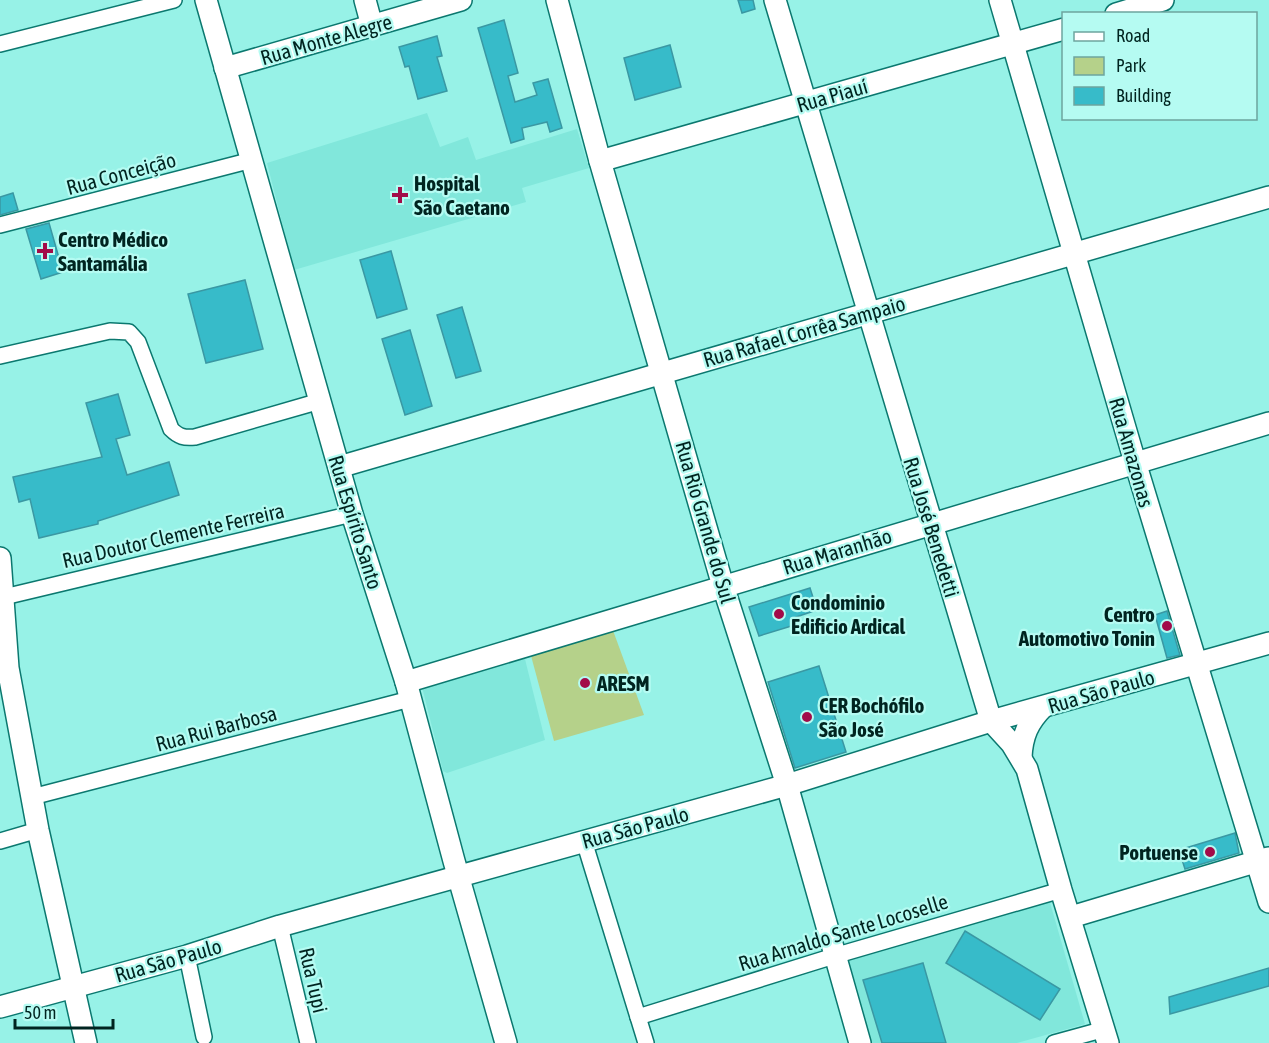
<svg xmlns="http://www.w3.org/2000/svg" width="1269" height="1043" viewBox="0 0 1269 1043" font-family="'Asap Condensed',sans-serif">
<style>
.built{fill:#81e7db}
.green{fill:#b5d18a}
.building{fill:#37bbc9;stroke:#3a98a3;stroke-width:1.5}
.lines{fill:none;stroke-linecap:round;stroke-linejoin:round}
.street-casing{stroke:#0b786f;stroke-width:18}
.secondary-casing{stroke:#0b786f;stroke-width:24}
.street{stroke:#fff;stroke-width:15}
.secondary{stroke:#fff;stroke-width:21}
.poi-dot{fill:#a20b49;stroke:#b5fbf2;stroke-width:2}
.labels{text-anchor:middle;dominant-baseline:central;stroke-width:4.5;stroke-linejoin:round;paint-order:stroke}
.street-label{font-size:21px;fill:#002420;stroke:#b5fbf2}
.poi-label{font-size:21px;font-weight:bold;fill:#002420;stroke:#b5fbf2;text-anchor:start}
</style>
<rect width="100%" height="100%" fill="#97f2e7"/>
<g class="built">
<path d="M427,113L440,147L468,137L476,160L577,129L589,168L522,188L526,202L294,270L267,163Z"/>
<path d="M523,651L545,740L447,773L443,771L421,683Z"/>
<path d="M1049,899L1085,1024L1017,1043H868L844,957Z"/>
</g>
<path class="green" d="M611,625L644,715L554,741L530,652Z"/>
<g class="building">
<path d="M738,0H753L755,9L742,13Z"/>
<path d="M504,20L518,73L508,76L515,102L537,95L533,83L548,79L562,128L550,132L547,122L522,128L524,139L511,143L478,28Z"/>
<path d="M437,36L442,56L437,57L447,91L418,99L409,66L405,67L399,47Z"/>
<path d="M670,45L681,87L635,100L624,58Z"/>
<path d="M13,193L18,210L0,215V197Z"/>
<path d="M49,223L63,272L41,279L26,229Z"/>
<path d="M391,251L407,309L377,318L360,260Z"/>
<path d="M245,280L263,349L206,363L188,294Z"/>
<path d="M462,307L481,371L456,378L437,315Z"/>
<path d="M410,330L432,406L405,415L382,339Z"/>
<path d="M118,394L130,435L116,439L127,475L169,462L179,495L98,521V524L39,538L30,499L19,502L13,477L102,457L86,403Z"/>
<path d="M810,588L817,610L796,617L798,624L759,636L749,607Z"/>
<path d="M1167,611L1180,655L1167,658L1155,615Z"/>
<path d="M819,666L846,752L795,768L768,682Z"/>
<path d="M1235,833L1239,853L1185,869L1179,850Z"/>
<path d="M965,931L1060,989L1040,1020L946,963Z"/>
<path d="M923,963L946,1043H882L863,980Z"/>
<path d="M1269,968V986L1170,1014L1169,997Z"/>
</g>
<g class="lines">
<g class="street-casing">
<g id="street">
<path d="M0,44L174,0"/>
<path d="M0,225L252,160"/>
<path d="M0,356L110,331L129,332L138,342L171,429C179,437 184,438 195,437L320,401"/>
<path d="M4,597L352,514"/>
<path d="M32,797L410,699"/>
<path d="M0,841L38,830"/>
<path d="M584,841L646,1043"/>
<path d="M280,926L308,1043"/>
<path d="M187,956L204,1037"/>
<path d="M638,1017L834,956L1061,890"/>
<path d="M1054,1043L1105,1029"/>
</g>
</g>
<g class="secondary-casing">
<g id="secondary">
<path d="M206,0L352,514L406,682L454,861L506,1043"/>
<path d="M365,0L372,26"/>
<path d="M557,0L600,161L723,586L787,785L860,1043"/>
<path d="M775,0L991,721L1012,744L1027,769L1061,890L1108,1043"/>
<path d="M1000,0L1135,462L1269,902"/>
<path d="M1116,14L1163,0"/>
<path d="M225,68L461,0"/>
<path d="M600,161L1064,29"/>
<path d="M339,467L1269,197"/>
<path d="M0,558L8,668L38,830L86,1043"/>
<path d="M406,682L1269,423"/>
<path d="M1021,757C1022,736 1028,722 1043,707"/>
<path d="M1071,917L1268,858"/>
<path d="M0,1007L187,956L280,926L787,785L991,721L1269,643"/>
</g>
</g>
<use href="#street" class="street"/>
<use href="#secondary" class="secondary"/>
</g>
<g class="poi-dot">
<path d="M397 186h6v6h6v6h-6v6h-6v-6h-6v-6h6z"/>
<path d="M42 242h6v6h6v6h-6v6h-6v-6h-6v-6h6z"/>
<circle cx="779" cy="614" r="6"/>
<circle cx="1167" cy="626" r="6"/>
<circle cx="585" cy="683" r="6"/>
<circle cx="807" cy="717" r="6"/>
<circle cx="1210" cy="852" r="6"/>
</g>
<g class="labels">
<g class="street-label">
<text transform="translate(326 39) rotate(-16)">Rua Monte Alegre</text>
<text transform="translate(832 95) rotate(-16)">Rua Piauí</text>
<text transform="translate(121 173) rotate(-15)">Rua Conceição</text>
<text transform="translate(804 331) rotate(-16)">Rua Rafael Corrêa Sampaio</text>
<text transform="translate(1132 452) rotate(74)">Rua Amazonas</text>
<text transform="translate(356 522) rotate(73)">Rua Espírito Santo</text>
<text transform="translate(706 522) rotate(74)">Rua Rio Grande do Sul</text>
<text transform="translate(932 527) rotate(73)">Rua José Benedetti</text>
<text transform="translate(173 535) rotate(-13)">Rua Doutor Clemente Ferreira</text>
<text transform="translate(837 551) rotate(-17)">Rua Maranhão</text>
<text transform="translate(1101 691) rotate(-16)">Rua São Paulo</text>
<text transform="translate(216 728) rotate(-15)">Rua Rui Barbosa</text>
<text transform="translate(635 827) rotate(-15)">Rua São Paulo</text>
<text transform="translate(843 932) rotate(-17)">Rua Arnaldo Sante Locoselle</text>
<text transform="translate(168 960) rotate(-16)">Rua São Paulo</text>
<text transform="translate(314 980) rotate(77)">Rua Tupi</text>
</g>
<g class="poi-label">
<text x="414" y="183">Hospital<tspan x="414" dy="24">São Caetano</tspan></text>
<text x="58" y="239">Centro Médico<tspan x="58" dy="24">Santamália</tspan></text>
<text x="791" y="602">Condominio<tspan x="791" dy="24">Edificio Ardical</tspan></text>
<text x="1155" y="614" text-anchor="end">Centro<tspan x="1155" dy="24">Automotivo Tonin</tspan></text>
<text x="597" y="683">ARESM</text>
<text x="819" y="705">CER Bochófilo<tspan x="819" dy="24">São José</tspan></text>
<text x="1198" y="852" text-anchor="end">Portuense</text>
</g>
</g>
<rect x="1062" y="12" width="195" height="108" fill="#b5fbf2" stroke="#6da59e" stroke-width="1.5"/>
<rect x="1074" y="32" width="30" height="9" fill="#ffffff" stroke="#6da59e" stroke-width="1.5"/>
<text x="1116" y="42" font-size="18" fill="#002420">Road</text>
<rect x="1074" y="57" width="30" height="18" fill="#b5d18a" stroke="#6da59e" stroke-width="1.5"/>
<text x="1116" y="72" font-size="18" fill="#002420">Park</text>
<rect x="1074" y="87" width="30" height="18" fill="#37bbc9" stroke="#6da59e" stroke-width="1.5"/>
<text x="1116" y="102" font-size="18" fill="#002420">Building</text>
<path d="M15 1019v9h98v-9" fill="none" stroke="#002420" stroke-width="3"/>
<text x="24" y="1019" font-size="18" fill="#002420" stroke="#b5fbf2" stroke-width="4.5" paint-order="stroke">50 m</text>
</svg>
